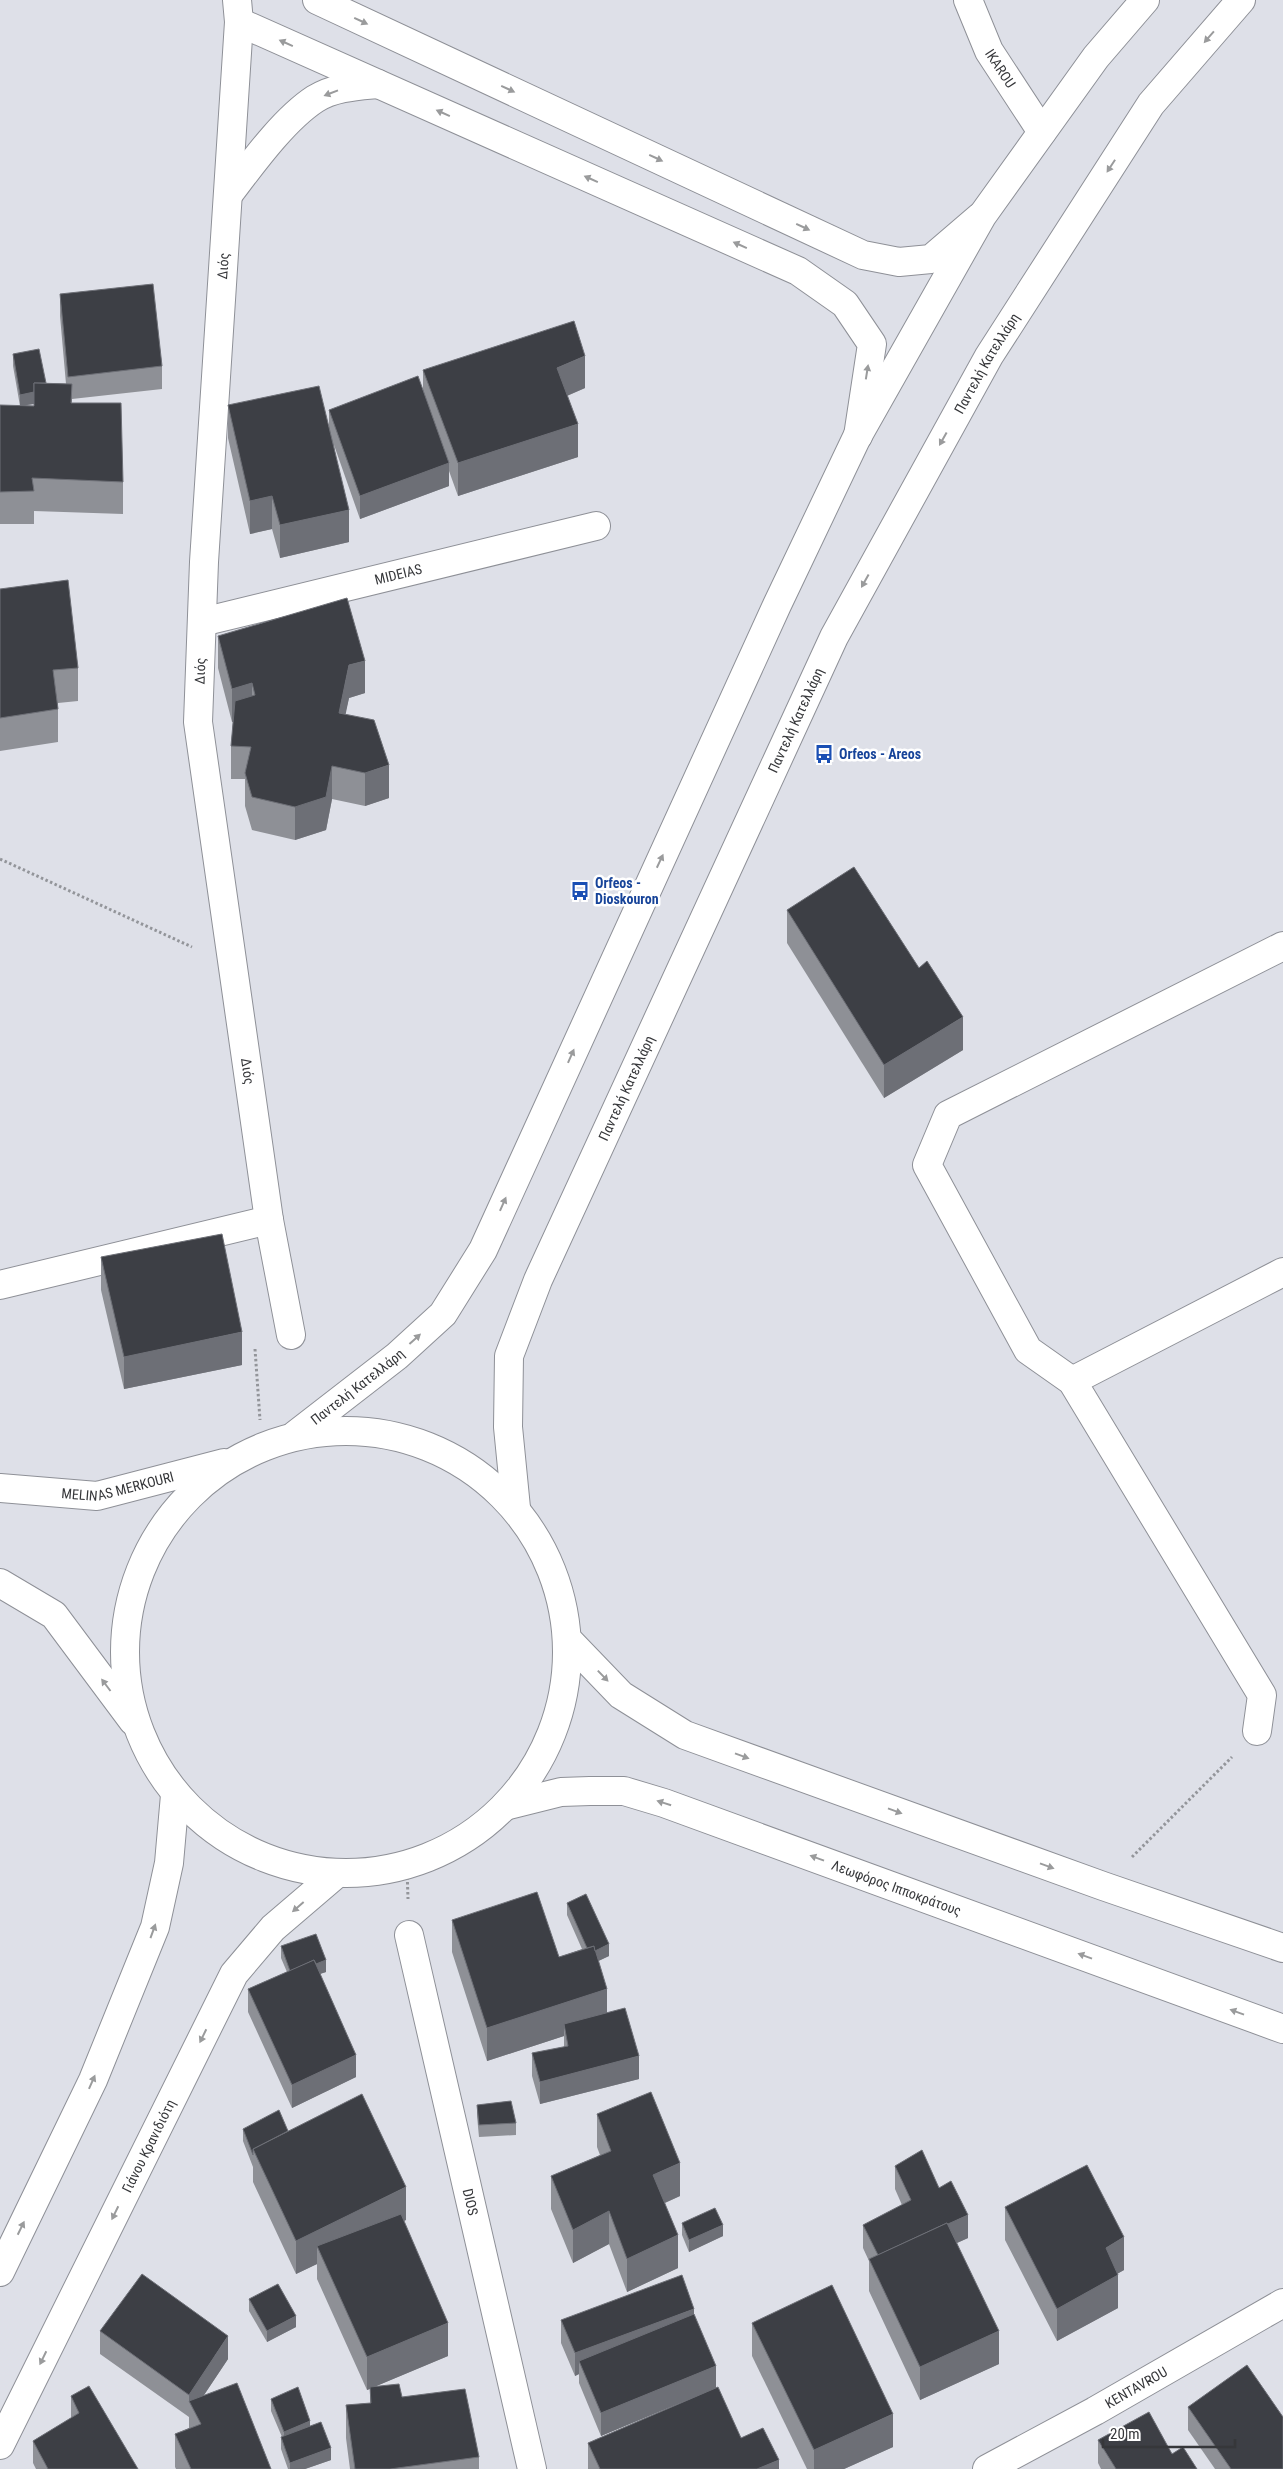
<svg xmlns="http://www.w3.org/2000/svg" width="1283" height="2469" viewBox="0 0 1283 2469" font-family="'Roboto Condensed',sans-serif">
<style>
.lines{fill:none;stroke-linecap:round;stroke-linejoin:round}
.minor-casing{stroke:#8e9097;stroke-width:30}
.major-casing{stroke:#8e9097;stroke-width:30}
.path{stroke:#93959a;stroke-width:3;stroke-dasharray:2.5 2.5;stroke-linecap:butt}
.minor{stroke:#fff;stroke-width:28}
.major{stroke:#fff;stroke-width:28}
.wall{fill:#8e9096;fill-rule:evenodd}
.shaded-wall{fill:#6d6f76}
.building{fill:#3d3f45;stroke:#6d6f76}
.oneway{fill:#9a9b9c}
.labels{text-anchor:middle;dominant-baseline:central;stroke-width:5;stroke-linejoin:round;paint-order:stroke}
.street-label{font-size:14px;fill:#36373a;stroke:#fff}
.transit-label{font-size:14px;font-weight:bold;fill:#164399;stroke:#fff;text-anchor:start}
</style>
<rect width="100%" height="100%" fill="#dee0e8"/>
<g class="lines">
<g class="minor-casing">
<g id="minor">
<path id="s1" d="M237,0L239,22L204,562L198,722L269,1220L291,1335"/>
<path d="M317,0L863,255L899,262L931,259L980,217"/>
<path id="s2" d="M968,0L989,51L1042,132"/>
<path d="M239,22L798,271L845,304L872,344L858,436"/>
<path d="M228,195C251,165 283,120 315,99C334,87 357,86 378,84"/>
<path id="s3" d="M202,622L596,526"/>
<path d="M0,1285L269,1220"/>
<path d="M1072,1381L1283,1272"/>
<path d="M1257,1731L1262,1695L1072,1381L1028,1350L927,1165L948,1115L1283,946"/>
<path id="s4" d="M409,1935L532,2469"/>
<path id="s5" d="M987,2469L1095,2411L1283,2303"/>
</g>
</g>
<g class="major-casing">
<g id="major">
<circle cx="346" cy="1652" r="221"/>
<path id="s6" d="M295,1435L397,1356L443,1314L483,1250L777,605L857,437L982,216L1096,57L1145,0"/>
<path id="s7" d="M0,1488L97,1496L224,1463"/>
<path id="s8" d="M516,1508L508,1427L509,1356L538,1280L834,637L989,356L1151,104L1241,0"/>
<path d="M0,1583L54,1615L133,1721"/>
<path d="M569,1641L621,1695L685,1735L1103,1886L1283,1948"/>
<path id="s9" d="M505,1806L561,1792L590,1791H624L664,1803L1283,2029"/>
<path d="M0,2272L93,2080L155,1927L169,1863L175,1795"/>
<path id="s10" d="M0,2445L234,1974L273,1928L335,1875"/>
</g>
</g>
<g class="path">
<path d="M0,859L192,947"/>
<path d="M255,1349L260,1420"/>
<path d="M1132,1857L1232,1757"/>
<path d="M407,1867L408,1899"/>
</g>
<use href="#minor" class="minor"/>
<use href="#major" class="major"/>
</g>
<g class="wall">
<path d="M60,294L162,366V389L72,399V403L123,482V514L34,511V524H0V405L20,406L13,366V354L46,383L66,384L60,316ZM34,404V406L24,405Z"/>
<path d="M423,370L585,388L567,396L578,457L458,496L449,471V486L360,519L334,445L349,542L280,558L272,529L250,534L228,438V405L329,427V410L423,392Z"/>
<path d="M0,589L78,668V701L58,703V742L0,751Z"/>
<path d="M218,636L365,693L349,698L345,714L389,798L365,806L332,799L326,830L295,840L252,830L245,806V779H231V746L233,721L232,722L218,668Z"/>
<path d="M787,910L919,968L963,1050L884,1098L787,943Z"/>
<path d="M101,1257L242,1365L124,1389L101,1290Z"/>
<path d="M567,1903L609,1956L598,1961L607,2012L639,2079L540,2104L532,2076V2053L564,2047V2036L487,2061L452,1952V1920L559,1957L582,1949L567,1915Z"/>
<path d="M281,1946L326,1972L320,1974L356,2077L292,2108L248,2012V1989L287,1972L281,1958Z"/>
<path d="M477,2105L516,2123V2135L479,2137L477,2116Z"/>
<path d="M597,2114L680,2196L665,2203L678,2268L627,2292L609,2244L573,2263L551,2209V2176L600,2155L597,2147Z"/>
<path d="M243,2129L288,2131L406,2220L403,2221L448,2356L376,2386L402,2397L479,2457V2469H350L346,2438V2405L370,2403V2389L367,2390L317,2279V2264L296,2274L253,2182V2167L243,2141Z"/>
<path d="M895,2166L939,2188L968,2238L957,2243L999,2364L920,2400L869,2291V2261L863,2248V2225L902,2205L895,2189Z"/>
<path d="M1005,2207L1124,2270L1117,2274L1118,2308L1057,2341L1005,2240Z"/>
<path d="M682,2223L723,2236L689,2252L682,2235Z"/>
<path d="M249,2299L296,2327L267,2342L249,2311Z"/>
<path d="M694,2314L716,2388L741,2438L779,2469H588V2443L689,2399L601,2436L579,2383V2374L575,2376L561,2343V2320Z"/>
<path d="M752,2323L893,2447L844,2469H807L752,2356Z"/>
<path d="M100,2331L228,2359L204,2395L271,2469H176L175,2467V2434L189,2428V2417L100,2354Z"/>
<path d="M71,2396L138,2469H36L33,2463V2441L71,2418Z"/>
<path d="M271,2399L310,2426L331,2460L305,2469H288L281,2449V2437H282L271,2411Z"/>
<path d="M1188,2407L1283,2469H1215L1188,2430Z"/>
<path d="M1098,2440L1172,2454L1197,2469H1101L1098,2463Z"/>
</g>
<g class="shaded-wall">
<path d="M585,356V388L557,400V368Z"/>
<path d="M34,392V404L20,406V395Z"/>
<path d="M578,424V457L458,496V463Z"/>
<path d="M449,463V486L360,519V496Z"/>
<path d="M272,496V529L250,534V501Z"/>
<path d="M349,510V542L280,558V525Z"/>
<path d="M365,661V693L349,698L339,746V713L349,665Z"/>
<path d="M252,683V716L232,722V689Z"/>
<path d="M389,765V798L365,806V773Z"/>
<path d="M332,766V799L326,830L295,840V807Z"/>
<path d="M963,1017V1050L884,1098V1065Z"/>
<path d="M242,1332V1365L124,1389V1357Z"/>
<path d="M609,1944V1956L590,1965V1953Z"/>
<path d="M326,1960V1972L291,1983V1972Z"/>
<path d="M607,1989V2022L564,2024V2036L487,2061V2028Z"/>
<path d="M356,2055V2077L292,2108V2085Z"/>
<path d="M639,2056V2079L540,2104V2082Z"/>
<path d="M680,2163V2196L653,2208V2175Z"/>
<path d="M406,2187V2220L323,2260L317,2246V2264L296,2274V2241Z"/>
<path d="M609,2211V2244L573,2263V2230Z"/>
<path d="M968,2215V2238L878,2278V2255Z"/>
<path d="M723,2225V2236L689,2252V2240Z"/>
<path d="M678,2235V2268L627,2292V2259Z"/>
<path d="M1124,2237V2270L1106,2280V2248Z"/>
<path d="M1118,2275V2308L1057,2341V2309Z"/>
<path d="M694,2309V2332L579,2361V2374L575,2376V2353Z"/>
<path d="M296,2316V2327L267,2342V2331Z"/>
<path d="M448,2323V2356L367,2390V2357Z"/>
<path d="M999,2331V2364L920,2400V2367Z"/>
<path d="M228,2336V2359L194,2410L189,2401V2417V2395Z"/>
<path d="M716,2366V2388L601,2436V2413Z"/>
<path d="M893,2414V2447L844,2469H814V2450Z"/>
<path d="M310,2421V2433L284,2443V2432Z"/>
<path d="M331,2448V2460L305,2469H290V2463Z"/>
<path d="M779,2460V2469H757Z"/>
</g>
<g class="building">
<path d="M153,284L162,366L68,377L60,294Z"/>
<path d="M574,321L585,356L557,368L578,424L458,463L423,370Z"/>
<path d="M39,349L46,383H34V392L20,395L13,354Z"/>
<path d="M418,376L449,463L360,496L329,410Z"/>
<path d="M34,383L72,384L71,403H121L123,482L32,478L34,491L0,492V405L34,406Z"/>
<path d="M319,386L349,510L280,525L272,496L250,501L228,405Z"/>
<path d="M68,580L78,668L53,670L58,709L0,718V589Z"/>
<path d="M347,598L365,661L349,665L339,713L374,720L389,765L365,773L332,766L326,797L295,807L252,797L245,773L251,747L231,746L235,701L255,695L252,683L232,689L218,636Z"/>
<path d="M854,867L919,968L927,961L963,1017L884,1065L787,910Z"/>
<path d="M222,1234L242,1332L124,1357L101,1257Z"/>
<path d="M537,1892L559,1957L594,1946L607,1989L487,2028L452,1920Z"/>
<path d="M586,1894L609,1944L595,1951L594,1946L587,1948L567,1903Z"/>
<path d="M316,1934L326,1960L316,1964L314,1960L290,1971L281,1946Z"/>
<path d="M314,1960L356,2055L292,2085L248,1989Z"/>
<path d="M625,2008L639,2056L540,2082L532,2053L568,2046L564,2024Z"/>
<path d="M651,2092L680,2163L653,2175L678,2235L627,2259L609,2211L573,2230L551,2176L611,2151L597,2114Z"/>
<path d="M362,2094L406,2187L296,2241L253,2149Z"/>
<path d="M511,2101L516,2123L479,2125L477,2105Z"/>
<path d="M279,2110L288,2131L253,2149V2155L243,2129Z"/>
<path d="M922,2150L939,2188L951,2181L968,2215L948,2224L947,2223L878,2255L863,2225L911,2200L895,2166Z"/>
<path d="M1087,2165L1124,2237L1106,2248L1118,2275L1057,2309L1005,2207Z"/>
<path d="M715,2208L723,2225L689,2240L682,2223Z"/>
<path d="M401,2214L448,2323L367,2357L317,2246Z"/>
<path d="M947,2223L999,2331L920,2367L869,2259Z"/>
<path d="M142,2274L228,2336L189,2395L100,2331Z"/>
<path d="M682,2275L694,2309L575,2353L561,2320Z"/>
<path d="M278,2284L296,2316L267,2331L249,2299Z"/>
<path d="M832,2285L893,2414L814,2450L752,2323Z"/>
<path d="M694,2314L716,2366L601,2413L579,2361Z"/>
<path d="M1247,2365L1283,2417V2469H1231L1188,2407Z"/>
<path d="M237,2383L271,2469H191L175,2434L201,2424L189,2401Z"/>
<path d="M399,2384L402,2397L465,2389L479,2457L390,2469H355L346,2405L371,2403L370,2387Z"/>
<path d="M89,2386L138,2469H48L33,2441L79,2413L71,2396Z"/>
<path d="M298,2387L310,2421L284,2432L271,2399Z"/>
<path d="M718,2387L741,2438L763,2428L779,2460L757,2469H600L588,2443Z"/>
<path d="M1149,2412L1172,2454L1183,2447L1197,2469H1116L1098,2440Z"/>
<path d="M321,2422L331,2448L290,2463L281,2437Z"/>
</g>
<defs><path id="oneway-solid" d="M-6-.8H1V-3.2L6.5 0L1 3.2V.8H-6Z" transform="scale(1.25)"/></defs>
<g class="oneway">
<use href="#oneway-solid" transform="translate(361 21) rotate(25)"/>
<use href="#oneway-solid" transform="translate(1209 37) rotate(131)"/>
<use href="#oneway-solid" transform="translate(286 43) rotate(-156)"/>
<use href="#oneway-solid" transform="translate(508 89) rotate(25)"/>
<use href="#oneway-solid" transform="translate(331 93) rotate(159)"/>
<use href="#oneway-solid" transform="translate(443 113) rotate(-156)"/>
<use href="#oneway-solid" transform="translate(656 158) rotate(25)"/>
<use href="#oneway-solid" transform="translate(1111 166) rotate(123)"/>
<use href="#oneway-solid" transform="translate(591 179) rotate(-156)"/>
<use href="#oneway-solid" transform="translate(803 227) rotate(25)"/>
<use href="#oneway-solid" transform="translate(740 245) rotate(-156)"/>
<use href="#oneway-solid" transform="translate(867 372) rotate(-81)"/>
<use href="#oneway-solid" transform="translate(943 439) rotate(119)"/>
<use href="#oneway-solid" transform="translate(865 581) rotate(119)"/>
<use href="#oneway-solid" transform="translate(660 861) rotate(-65)"/>
<use href="#oneway-solid" transform="translate(571 1056) rotate(-66)"/>
<use href="#oneway-solid" transform="translate(503 1204) rotate(-66)"/>
<use href="#oneway-solid" transform="translate(415 1339) rotate(-42)"/>
<use href="#oneway-solid" transform="translate(603 1676) rotate(46)"/>
<use href="#oneway-solid" transform="translate(106 1685) rotate(-127)"/>
<use href="#oneway-solid" transform="translate(742 1756) rotate(20)"/>
<use href="#oneway-solid" transform="translate(664 1803) rotate(-162)"/>
<use href="#oneway-solid" transform="translate(895 1811) rotate(20)"/>
<use href="#oneway-solid" transform="translate(817 1858) rotate(-160)"/>
<use href="#oneway-solid" transform="translate(1047 1866) rotate(20)"/>
<use href="#oneway-solid" transform="translate(298 1907) rotate(139)"/>
<use href="#oneway-solid" transform="translate(153 1931) rotate(-70)"/>
<use href="#oneway-solid" transform="translate(1085 1956) rotate(-160)"/>
<use href="#oneway-solid" transform="translate(1237 2012) rotate(-160)"/>
<use href="#oneway-solid" transform="translate(203 2036) rotate(116)"/>
<use href="#oneway-solid" transform="translate(92 2082) rotate(-66)"/>
<use href="#oneway-solid" transform="translate(115 2213) rotate(116)"/>
<use href="#oneway-solid" transform="translate(21 2228) rotate(-64)"/>
<use href="#oneway-solid" transform="translate(43 2358) rotate(116)"/>
</g>
<defs>
<g id="bus-bare" transform="scale(1.5)"><path d="M-5-6H5V4H4V6H2V4H-2V6H-4V4H-5ZM-3.5-4V0h7V-4ZM-3.5 1.2v1.5H-2V1.2ZM2 1.2v1.5H3.5V1.2Z" fill="#1a4fb4" stroke="#fff" stroke-width="2.5" paint-order="stroke"/></g>
</defs>
<g fill-rule="evenodd">
<use href="#bus-bare" x="824" y="754"/>
<use href="#bus-bare" x="580" y="891"/>
</g>
<g class="labels">
<g class="street-label">
<text stroke="none"><textPath href="#s2" startOffset="76">IKAROU</textPath></text>
<text transform="translate(223 266) rotate(-86)">Διός</text>
<text stroke="none"><textPath href="#s8" startOffset="1255">Παντελή Κατελλάρη</textPath></text>
<text stroke="none"><textPath href="#s3" startOffset="202">MIDEIAS</textPath></text>
<text transform="translate(200 671) rotate(-88)">Διός</text>
<text stroke="none"><textPath href="#s8" startOffset="850">Παντελή Κατελλάρη</textPath></text>
<text stroke="none"><textPath href="#s1" startOffset="1076">Διός</textPath></text>
<text stroke="none"><textPath href="#s8" startOffset="445">Παντελή Κατελλάρη</textPath></text>
<text stroke="none"><textPath href="#s6" startOffset="79">Παντελή Κατελλάρη</textPath></text>
<text stroke="none"><textPath href="#s7" startOffset="119">MELINAS MERKOURI</textPath></text>
<text stroke="none"><textPath href="#s9" startOffset="410">Λεωφόρος Ιπποκράτους</textPath></text>
<text stroke="none"><textPath href="#s10" startOffset="334">Γιάνου Κρανιδιότη</textPath></text>
<text stroke="none"><textPath href="#s4" startOffset="274">DIOS</textPath></text>
<text stroke="none"><textPath href="#s5" startOffset="170">KENTAVROU</textPath></text>
</g>
<g class="transit-label">
<text x="839" y="754">Orfeos - Areos</text>
<text x="595" y="883">Orfeos -<tspan x="595" dy="16">Dioskouron</tspan></text>
</g>
</g>
<path d="M1103 2439v8h132v-8" fill="none" stroke="#36373a" stroke-width="2.5"/>
<text x="1110" y="2439" font-size="15" fill="#36373a" stroke="#ffffff" stroke-width="4" paint-order="stroke">20 m</text>
</svg>
